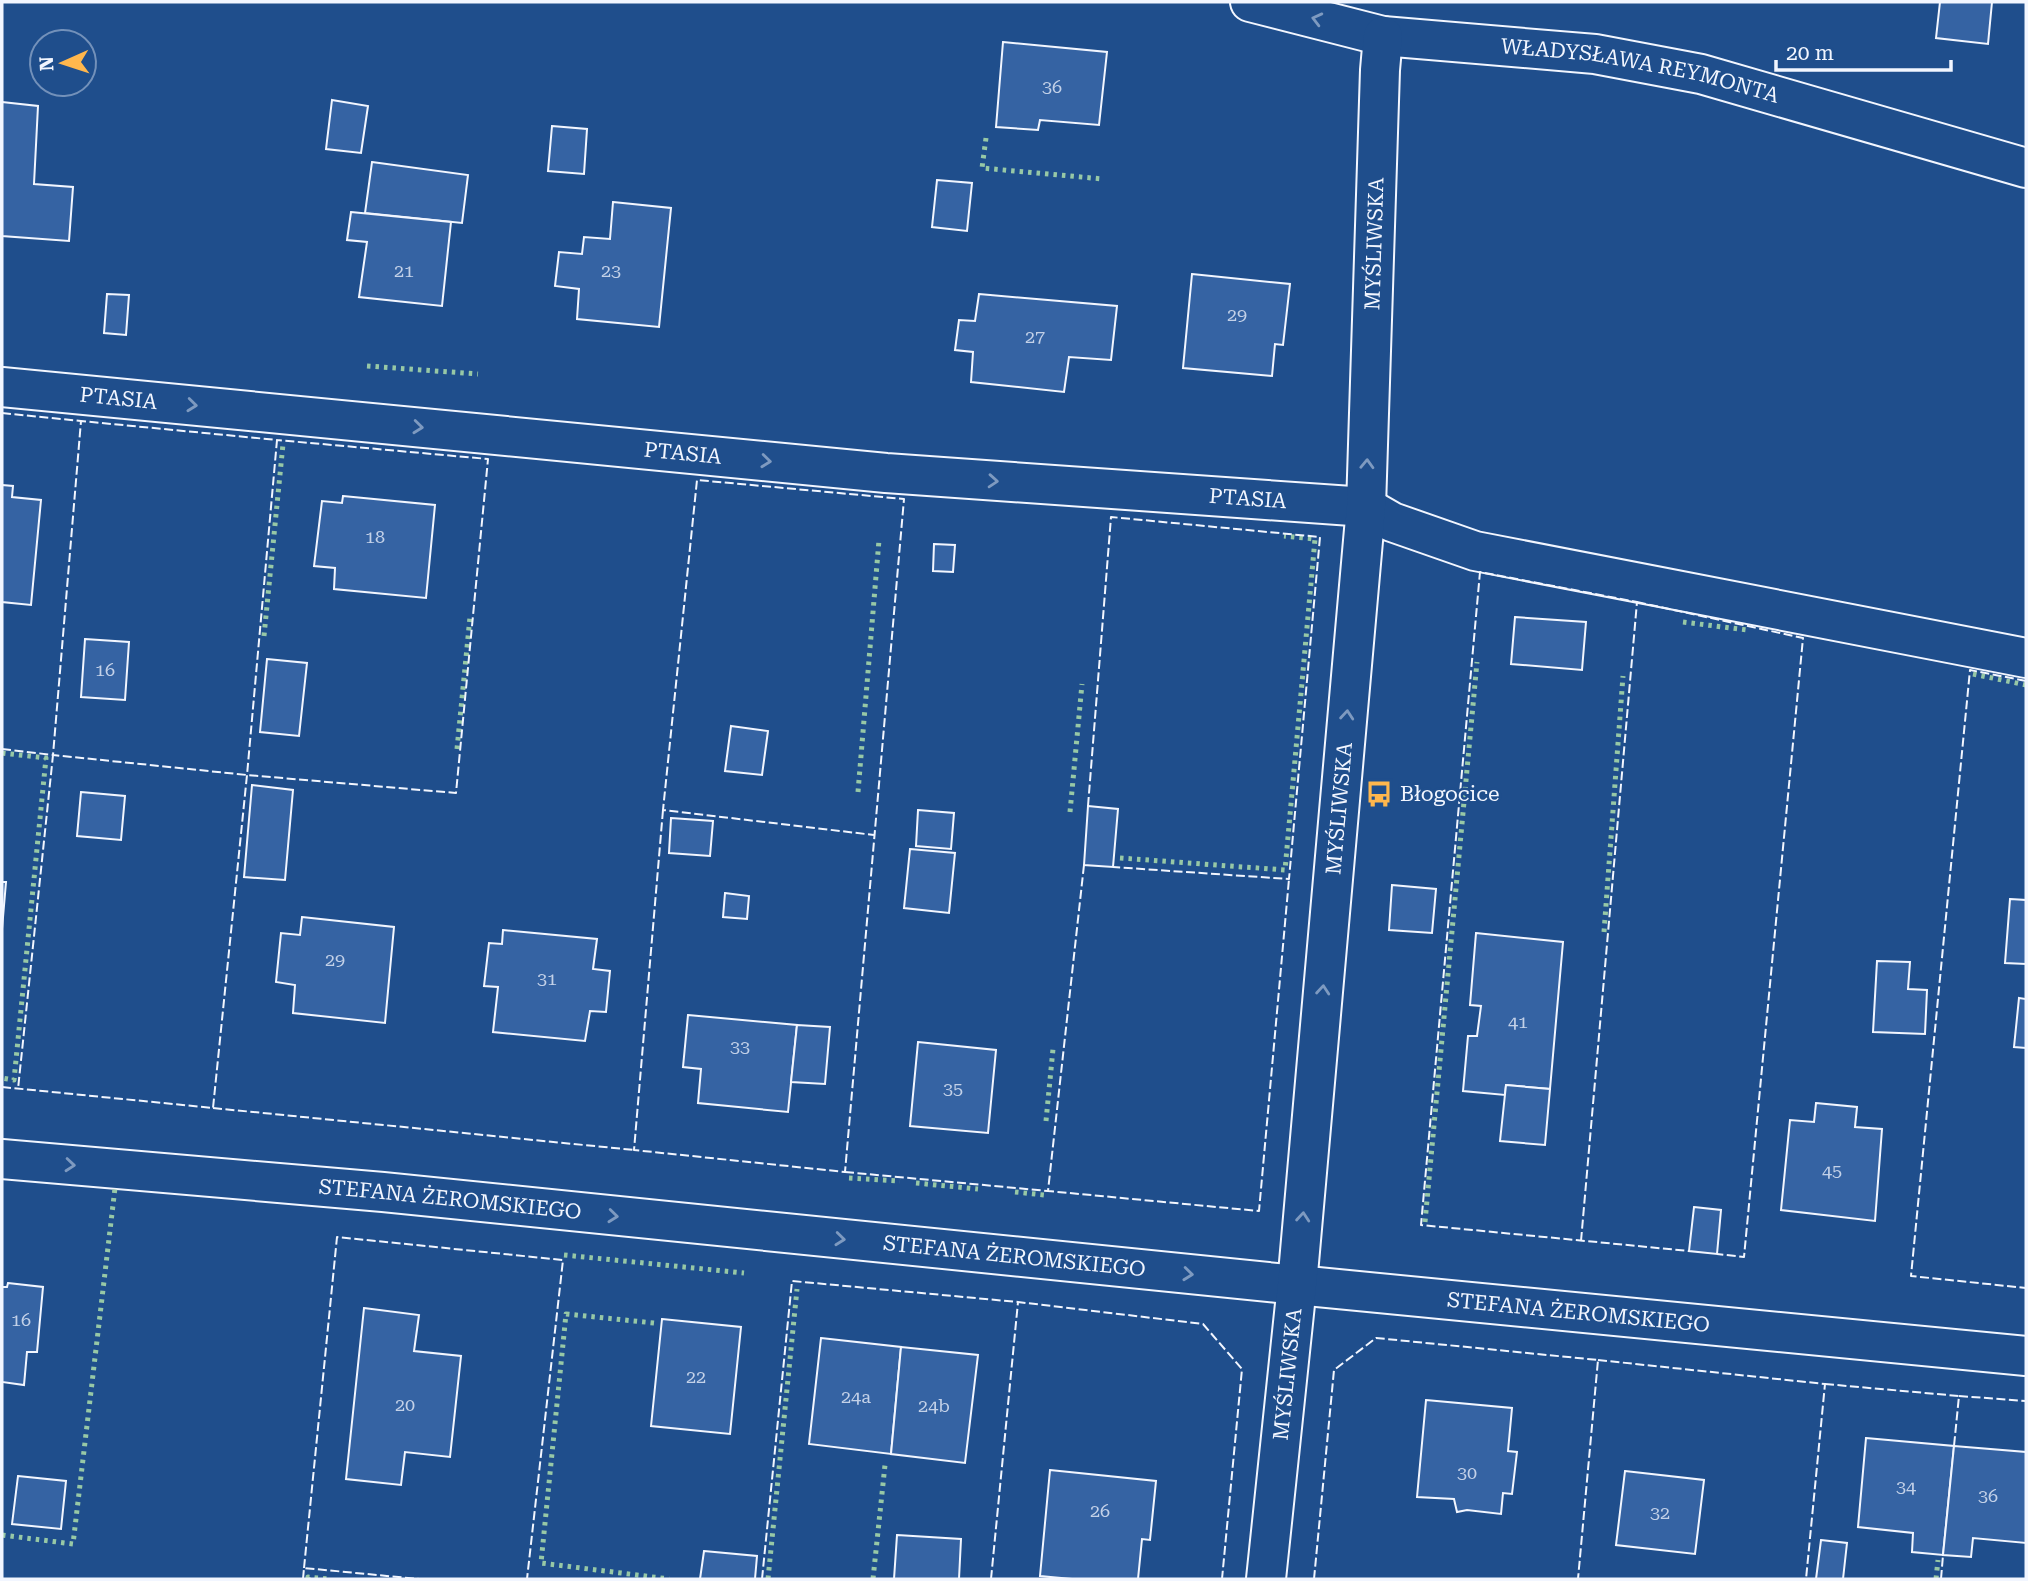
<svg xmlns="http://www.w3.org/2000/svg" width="2028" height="1581" viewBox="0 0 2028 1581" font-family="'Roboto Serif',serif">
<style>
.building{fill:#3563a3;stroke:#f2f6ff;stroke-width:2}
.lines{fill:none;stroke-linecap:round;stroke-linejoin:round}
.minor-casing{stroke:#f2f6ff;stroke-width:42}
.minor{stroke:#1f4e8c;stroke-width:38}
.hedge{stroke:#97c8a6;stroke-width:5;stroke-dasharray:3.5 5;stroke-linecap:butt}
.fence{stroke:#f2f6ff;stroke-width:2;stroke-dasharray:9 3.5;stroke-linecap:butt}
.oneway{stroke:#7e9ac0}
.labels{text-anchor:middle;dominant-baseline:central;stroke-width:5;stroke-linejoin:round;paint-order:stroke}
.number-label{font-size:18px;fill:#c3d1e8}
.street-label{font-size:21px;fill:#f2f6ff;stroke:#1f4e8c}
.poi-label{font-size:21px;fill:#f2f6ff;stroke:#1f4e8c;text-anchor:start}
</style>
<rect width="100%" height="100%" fill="#1f4e8c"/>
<g class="building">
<path d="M1940,2H1992L1988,44L1936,38Z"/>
<path d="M1003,42L1107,52L1099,125L1040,120L1038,130L996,127Z"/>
<path d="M332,100L368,106L361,153L326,149Z"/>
<path d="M2,102L38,106L34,184L73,187L69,241L2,236Z"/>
<path d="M552,126L587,129L584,174L548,171Z"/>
<path d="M372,162L468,175L462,223L365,213Z"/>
<path d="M937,180L972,183L967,231L932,227Z"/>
<path d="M613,202L671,208L659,327L577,319L579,289L555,286L559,252L582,254L584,237L610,239Z"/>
<path d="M351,212L451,222L442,306L359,297L367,242L347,240Z"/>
<path d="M1192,274L1290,284L1283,345L1275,344L1272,376L1183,368Z"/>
<path d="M107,294L129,295L126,335L104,333Z"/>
<path d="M979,294L1117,306L1111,360L1069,357L1064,392L971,382L973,352L955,350L959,320L975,321Z"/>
<path d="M2,485L13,486L12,497L41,500L31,605L2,602Z"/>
<path d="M343,496L435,505L426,598L334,589L335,568L314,566L322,501L342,503Z"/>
<path d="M934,544L955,545L953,572L933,571Z"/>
<path d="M1515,617L1586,622L1582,670L1511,664Z"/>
<path d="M85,639L129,642L125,700L81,697Z"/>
<path d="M267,659L307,663L299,736L260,732Z"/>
<path d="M731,726L768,731L762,775L725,771Z"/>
<path d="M252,785L293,790L285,880L244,877Z"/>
<path d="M81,792L125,796L121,840L77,836Z"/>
<path d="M1088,806L1118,809L1113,867L1084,865Z"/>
<path d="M918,810L954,813L951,849L916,846Z"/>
<path d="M671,818L713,821L710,856L669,853Z"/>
<path d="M910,849L955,853L949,913L904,908Z"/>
<path d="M2,882H6L2,929Z"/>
<path d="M1392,885L1436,889L1432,933L1389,930Z"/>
<path d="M725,893L749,896L747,919L723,917Z"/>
<path d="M2010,899L2026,900V964L2005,963Z"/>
<path d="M302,917L394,927L385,1023L293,1013L295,985L276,982L281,933L300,935Z"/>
<path d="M503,930L597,939L593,969L610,971L606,1012L590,1011L585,1041L493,1032L498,987L484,986L489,943L502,944Z"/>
<path d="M1476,933L1563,942L1550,1089L1506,1085L1505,1095L1463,1091L1468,1036H1477L1481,1006L1470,1005Z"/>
<path d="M1877,961L1910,962L1908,989L1927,990L1925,1034L1873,1032Z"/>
<path d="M2019,998L2026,999V1048L2014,1047Z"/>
<path d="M688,1015L797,1025L788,1112L698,1103L701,1069L683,1067Z"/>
<path d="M797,1025L830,1027L825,1084L791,1082Z"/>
<path d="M918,1042L996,1050L988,1133L910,1126Z"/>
<path d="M1506,1085L1550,1089L1545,1145L1500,1141Z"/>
<path d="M1816,1103L1857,1107L1855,1127L1882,1129L1875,1221L1781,1210L1790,1120L1814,1122Z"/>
<path d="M1694,1207L1721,1210L1717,1254L1689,1251Z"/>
<path d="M8,1283L43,1287L37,1352H27L24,1385L2,1382V1287H7Z"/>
<path d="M364,1308L419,1315L414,1351L461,1356L450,1457L405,1452L401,1485L346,1479Z"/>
<path d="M662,1319L741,1327L730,1434L651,1426Z"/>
<path d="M821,1338L901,1347L891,1454L809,1444Z"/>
<path d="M901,1347L978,1355L965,1463L891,1454Z"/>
<path d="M1426,1400L1512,1408L1508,1451L1517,1452L1512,1494L1503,1493L1501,1514L1467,1510L1457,1512L1454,1499L1417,1497Z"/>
<path d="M1866,1438L1954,1446L1943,1555L1912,1552L1913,1533L1858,1527Z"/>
<path d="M1954,1446L2026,1452V1543L1973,1538L1971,1557L1943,1555Z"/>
<path d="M1050,1470L1156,1481L1150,1540L1142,1539L1138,1579H1072L1040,1576Z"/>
<path d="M1625,1471L1704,1480L1695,1554L1616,1545Z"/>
<path d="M18,1476L66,1481L61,1529L12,1524Z"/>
<path d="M897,1535L961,1539L959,1579H894Z"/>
<path d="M1821,1540L1847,1543L1843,1579H1816Z"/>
<path d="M704,1551L757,1556L755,1579H700Z"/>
</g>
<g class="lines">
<g class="minor-casing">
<g id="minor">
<path id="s1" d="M1250,2L1383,36L1595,54L1701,74L2026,168"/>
<path id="s2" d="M2,387L886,473L1366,507L1392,522L1475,551L2026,658"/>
<path id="s3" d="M2,1159L383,1192L1297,1285L2026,1356"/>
<path id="s4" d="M1266,1579L1297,1285L1366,507L1380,70L1383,36"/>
</g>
</g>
<use href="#minor" class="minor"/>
<g class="hedge">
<path d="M986,138L982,168L1103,179"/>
<path d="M367,366L478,374"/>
<path d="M1683,622L1747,630"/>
<path d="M264,636L283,444"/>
<path d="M1973,674L2026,685"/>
<path d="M457,749L470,617"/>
<path d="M2,753L46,758L14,1080L2,1078"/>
<path d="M858,792L879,540"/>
<path d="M1070,812L1082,684"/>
<path d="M1120,858L1285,870L1315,539L1284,536"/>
<path d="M1604,932L1623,676"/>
<path d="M1046,1121L1053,1049"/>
<path d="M849,1178L900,1181"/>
<path d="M916,1183L978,1189"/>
<path d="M1015,1192L1044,1195"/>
<path d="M1425,1222L1477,662"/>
<path d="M564,1255L744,1273"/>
<path d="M654,1323L566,1314L541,1563L669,1579"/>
<path d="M2,1535L73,1544L115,1188"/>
<path d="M308,1579V1577L329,1579"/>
<path d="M768,1579L797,1289"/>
<path d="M873,1579L885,1465"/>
<path d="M1936,1579L1938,1560"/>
</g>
<g class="fence">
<path d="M2,413L81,421"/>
<path d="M1637,602L1803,638L1744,1257L1717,1254"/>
<path d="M2026,681L1970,670L1911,1276L2026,1288"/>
<path d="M2,749L53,755L18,1089"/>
<path d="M1088,806L1111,517L1320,537L1289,879L1113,867"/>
<path d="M663,810L634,1150L845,1172L904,499L697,480L663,810L874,835"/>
<path d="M1084,865L1048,1191L1259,1211L1289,879"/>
<path d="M2,1087L213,1108L247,775L277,440L81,421L53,755L247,775L456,793L488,459L277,440"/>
<path d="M213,1108L634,1150"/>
<path d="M845,1172L1048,1191"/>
<path d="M1581,1241L1637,602L1480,572L1421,1225L1689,1251"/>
<path d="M1598,1360L1825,1384L1806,1579"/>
<path d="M1825,1384L1959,1396L1954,1446"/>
<path d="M1959,1396L2026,1401"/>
<path d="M304,1568L337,1237L563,1260L527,1579"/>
<path d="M303,1579L304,1568L419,1579"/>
<path d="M762,1579L792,1281L1018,1302L1203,1324L1242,1369L1222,1579"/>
<path d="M991,1579L1018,1302"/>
<path d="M1314,1579L1334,1370L1376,1338L1598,1360L1578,1579"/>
<path d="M1941,1579L1943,1555"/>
</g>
</g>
<defs><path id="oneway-chevron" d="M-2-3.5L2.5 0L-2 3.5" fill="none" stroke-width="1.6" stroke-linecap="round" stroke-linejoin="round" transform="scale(1.75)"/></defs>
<g class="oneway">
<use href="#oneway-chevron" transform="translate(1317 19) rotate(-166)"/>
<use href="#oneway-chevron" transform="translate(192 405) rotate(6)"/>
<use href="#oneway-chevron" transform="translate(418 427) rotate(6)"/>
<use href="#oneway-chevron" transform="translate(766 461) rotate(6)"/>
<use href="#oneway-chevron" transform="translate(1367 464) rotate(-88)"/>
<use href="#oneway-chevron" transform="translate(993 481) rotate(4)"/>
<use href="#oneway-chevron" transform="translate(1347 715) rotate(-85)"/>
<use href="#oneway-chevron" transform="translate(1323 990) rotate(-85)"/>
<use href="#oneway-chevron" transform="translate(70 1165) rotate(5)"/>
<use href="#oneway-chevron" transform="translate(613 1216) rotate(6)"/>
<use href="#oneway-chevron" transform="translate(1303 1217) rotate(-85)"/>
<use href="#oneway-chevron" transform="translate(840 1239) rotate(6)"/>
<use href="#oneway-chevron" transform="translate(1188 1274) rotate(6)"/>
</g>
<defs>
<g id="bus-bare" transform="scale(2.1)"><path d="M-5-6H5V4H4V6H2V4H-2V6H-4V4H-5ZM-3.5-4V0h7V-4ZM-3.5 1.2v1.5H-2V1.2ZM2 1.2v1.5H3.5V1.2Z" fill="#ffb74d" stroke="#1f4e8c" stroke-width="2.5" paint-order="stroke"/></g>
</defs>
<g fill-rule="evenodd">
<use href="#bus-bare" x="1379" y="794"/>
</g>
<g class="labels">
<g class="number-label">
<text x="1052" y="86">36</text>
<text x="404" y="270">21</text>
<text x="611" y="270">23</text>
<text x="1237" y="314">29</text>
<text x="1035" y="336">27</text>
<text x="375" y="536">18</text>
<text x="105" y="669">16</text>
<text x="335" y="959">29</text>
<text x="547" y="978">31</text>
<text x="1518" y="1021">41</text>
<text x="740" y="1046">33</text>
<text x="953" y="1088">35</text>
<text x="1832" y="1170">45</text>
<text x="21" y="1319">16</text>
<text x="696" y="1376">22</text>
<text x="856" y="1396">24a</text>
<text x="405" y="1404">20</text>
<text x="934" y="1405">24b</text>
<text x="1467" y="1472">30</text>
<text x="1906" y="1486">34</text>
<text x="1988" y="1495">36</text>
<text x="1100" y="1510">26</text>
<text x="1660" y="1512">32</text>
</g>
<g class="street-label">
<text stroke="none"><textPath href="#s1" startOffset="397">WŁADYSŁAWA REYMONTA</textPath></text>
<text stroke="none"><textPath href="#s4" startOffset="1340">MYŚLIWSKA</textPath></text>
<text stroke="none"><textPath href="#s2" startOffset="117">PTASIA</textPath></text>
<text stroke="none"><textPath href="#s2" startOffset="684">PTASIA</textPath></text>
<text stroke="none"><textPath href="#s2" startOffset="1251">PTASIA</textPath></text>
<text stroke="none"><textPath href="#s4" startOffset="774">MYŚLIWSKA</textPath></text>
<text stroke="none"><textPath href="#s3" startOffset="450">STEFANA ŻEROMSKIEGO</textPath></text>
<text stroke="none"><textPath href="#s3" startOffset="1017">STEFANA ŻEROMSKIEGO</textPath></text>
<text stroke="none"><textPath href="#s3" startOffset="1584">STEFANA ŻEROMSKIEGO</textPath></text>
<text stroke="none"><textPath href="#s4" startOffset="206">MYŚLIWSKA</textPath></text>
</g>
<g class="poi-label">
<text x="1400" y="794">Błogocice</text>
</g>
</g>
<rect width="2028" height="1581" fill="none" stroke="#f2f6ff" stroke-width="7"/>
<g transform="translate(63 63) rotate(267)"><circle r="33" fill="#1f4e8c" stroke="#7391ba" stroke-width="2"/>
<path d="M0-5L12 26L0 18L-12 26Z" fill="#ffb74d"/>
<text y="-10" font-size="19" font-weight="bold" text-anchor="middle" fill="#f2f6ff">N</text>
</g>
<path d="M1776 60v10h175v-10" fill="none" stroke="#f2f6ff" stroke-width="3.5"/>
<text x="1786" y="60" font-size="21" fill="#f2f6ff" stroke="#1f4e8c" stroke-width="5" paint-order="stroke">20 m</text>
</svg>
